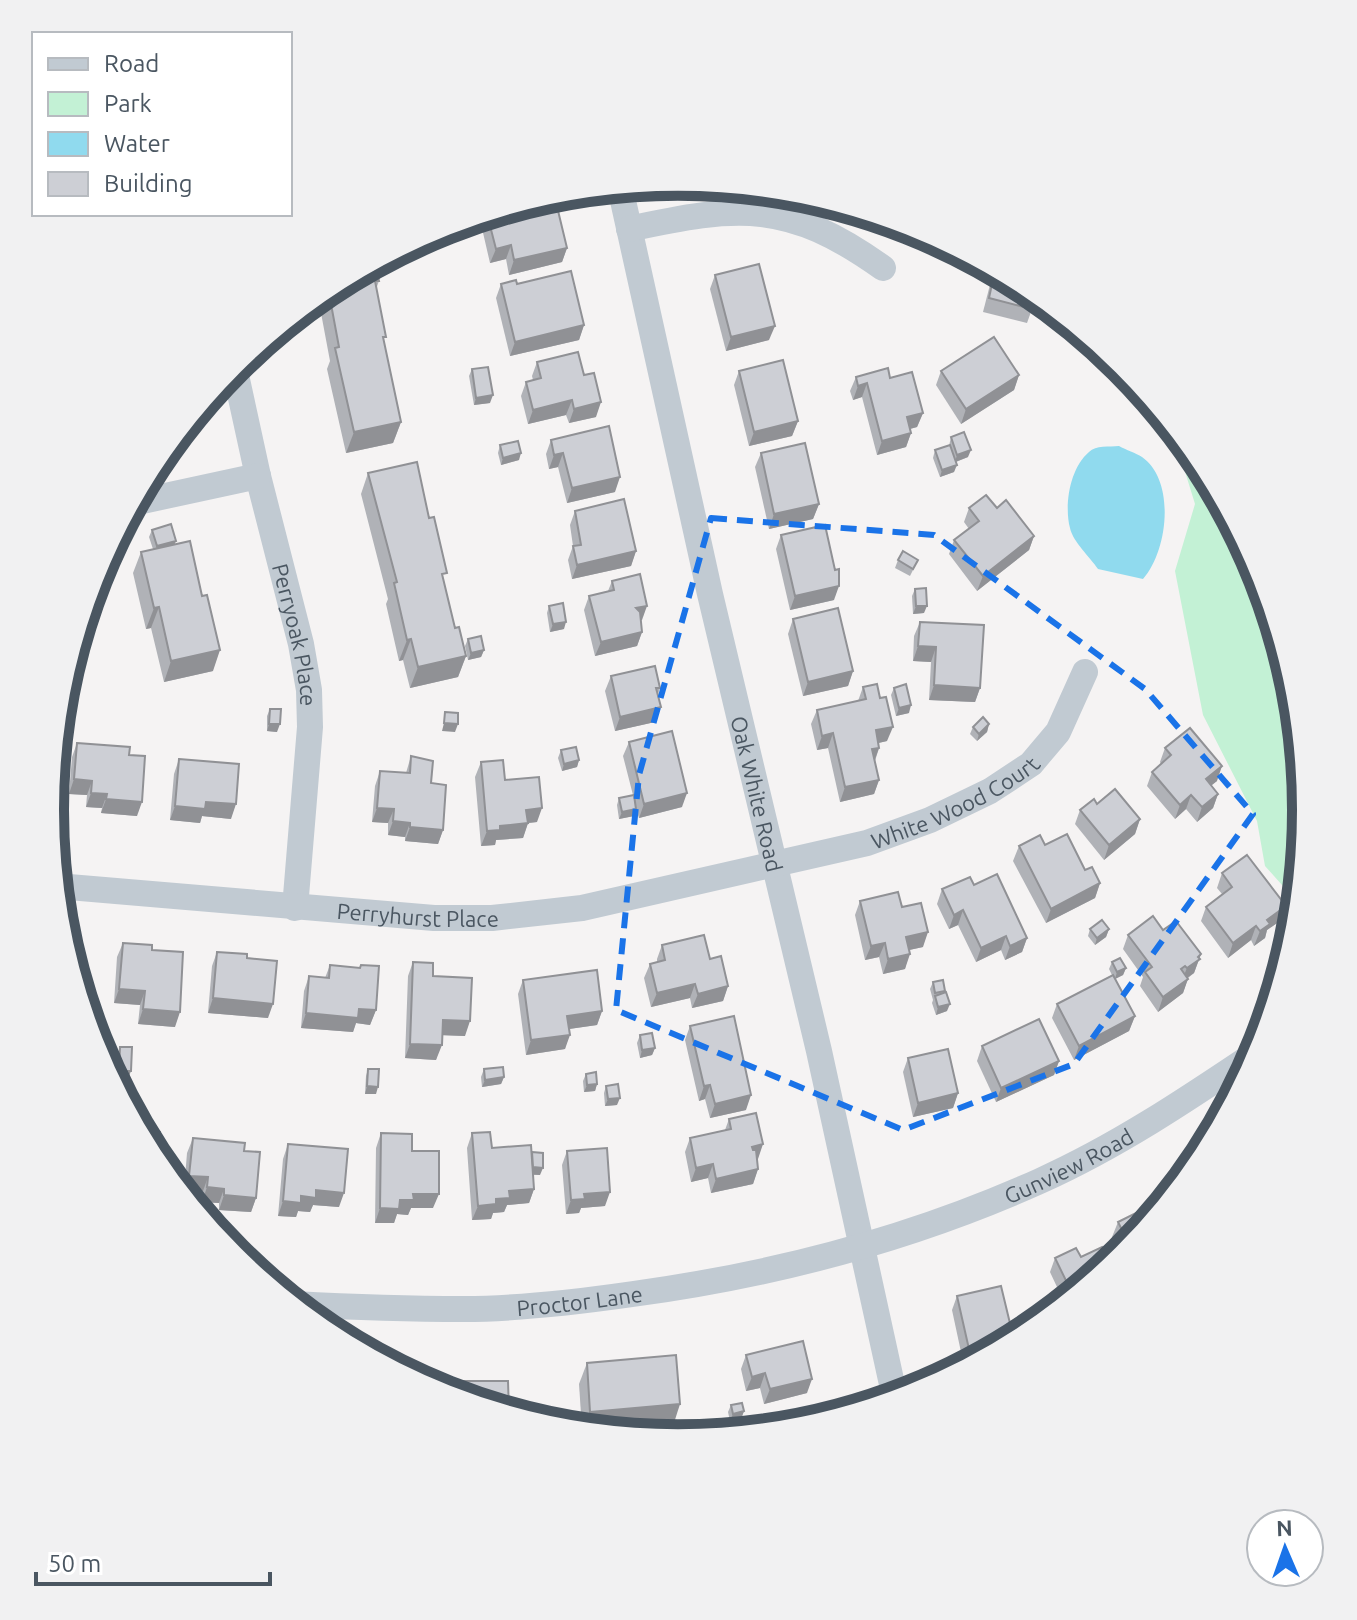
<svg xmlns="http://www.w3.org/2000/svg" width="1357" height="1620" viewBox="0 0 1357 1620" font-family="Ubuntu,sans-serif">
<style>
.green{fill:#c3f1d5}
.water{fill:#90daee}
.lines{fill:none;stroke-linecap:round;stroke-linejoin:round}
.stream{stroke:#90daee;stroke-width:9}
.street{stroke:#c1cad2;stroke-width:26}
.wall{fill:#b0b2b7}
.shaded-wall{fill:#909195}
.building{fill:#cdcfd5;stroke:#909195;stroke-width:2}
.marked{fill:none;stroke:#1a73e8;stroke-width:6;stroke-dasharray:16 10;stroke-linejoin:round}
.labels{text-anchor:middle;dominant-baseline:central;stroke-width:8;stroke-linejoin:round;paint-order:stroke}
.street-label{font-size:22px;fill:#4a5661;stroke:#fff}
.rim{fill:none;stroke:#4a5661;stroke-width:10}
</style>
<rect width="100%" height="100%" fill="#f5f3f3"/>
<path class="green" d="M1170,423L1201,461L1259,570L1295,688L1307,810L1298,903L1265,866L1257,821L1203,715L1175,571L1195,504Z"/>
<path class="water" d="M1119,446C1126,450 1136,453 1142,457C1176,481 1168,551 1143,579L1098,569C1090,557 1073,542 1070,528C1064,505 1070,468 1089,452C1096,445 1109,447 1119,446Z"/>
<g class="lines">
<path class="stream" d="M1198,473L1205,469"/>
<g class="street">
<path id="s1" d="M620,187L710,594L819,1051L895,1398"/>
<path d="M629,229C739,205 788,200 883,268"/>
<path id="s2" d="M234,366L258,476L301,644L309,690L310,727L295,908"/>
<path d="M133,503L258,476"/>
<path id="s3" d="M57,886L434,918H492L582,908L867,843L930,820L990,791L1031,764L1058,732L1085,672"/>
<path id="s4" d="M294,1304C350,1307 407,1309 464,1309C520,1309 577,1302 633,1294C773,1275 911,1239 1040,1181C1118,1146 1189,1098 1259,1051"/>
</g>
</g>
<g class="wall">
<path d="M554,194L567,248L562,262L509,275L506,259L490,263L481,224L484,215Z"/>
<path d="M994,269L1028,288L1032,309L1027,323L983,312Z"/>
<path d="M715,275L769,340L726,351L710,289Z"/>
<path d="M379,281L376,289L384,343L401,422L393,443L346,453L327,369L330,361L318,297L330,287Z"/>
<path d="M501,284L584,325L579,340L510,356L496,298Z"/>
<path d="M537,362L584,375L596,417L569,423L566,415L528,424L521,396L526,382L533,380L532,376Z"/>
<path d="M472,369L490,403L474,405L469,376Z"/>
<path d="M739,371L798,421L792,436L749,446L734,385Z"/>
<path d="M941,371L1019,375L1014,390L961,424L936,385Z"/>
<path d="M856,377L890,378L923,413L917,427L910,429L911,433L906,447L877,455L862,397L853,400L850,391Z"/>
<path d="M951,437L968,457L956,462L954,472L940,477L933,458L935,450L949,446Z"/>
<path d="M551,440L615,492L567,503L558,467L549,469L546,454Z"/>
<path d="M500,445L519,460L501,465L498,453Z"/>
<path d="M761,453L819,504L813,519L769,529L755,467Z"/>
<path d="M368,473L444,581L455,628L466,656L458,677L410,688L403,660L399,661L386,604L388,599L361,494Z"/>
<path d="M969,508H997L1034,536L1029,550L977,591L949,554L954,540L969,529L964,522Z"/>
<path d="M575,511L636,551L631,566L572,579L568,560L573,546L570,525Z"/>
<path d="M152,530L176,541L174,544L213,671L164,682L151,628L146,629L133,573L141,552L153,549L149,537Z"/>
<path d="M781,535L834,600L790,610L776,549Z"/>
<path d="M898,560H918L910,576L895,568Z"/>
<path d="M612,581L642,620H641L642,632L637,646L595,656L584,610L589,596L608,591Z"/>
<path d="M915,589L924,613L913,614L912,596Z"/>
<path d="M549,606L564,629L550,632L547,613Z"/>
<path d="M793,619L853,671L848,686L803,696L788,634Z"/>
<path d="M920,622L980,688L975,702L929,700L931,662L913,661L914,636Z"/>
<path d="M468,639L484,650L481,657L468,660L465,646Z"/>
<path d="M611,676L660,688L658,694L661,707L655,722L615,731L605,691Z"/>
<path d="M863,687L887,741L878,743L879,748L875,761L879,780L874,794L840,802L828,748L817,750L811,724L817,710L858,701Z"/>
<path d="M894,688L909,713L896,716L891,695Z"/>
<path d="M270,709L277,732L267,731V716Z"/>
<path d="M989,724L987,732L977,741L970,734L973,727Z"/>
<path d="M629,742L682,807L639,818L636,809L634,816L619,819L617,805L619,798L633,795L623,756Z"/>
<path d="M77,743L129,755L137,816L101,813L102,808L86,807L87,795L69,794L72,757Z"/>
<path d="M1165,748L1217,781L1211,785L1218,794L1213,808L1197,822L1186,809L1175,819L1147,786L1152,772L1161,764L1160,762Z"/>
<path d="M561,750L579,760L577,767L562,771L558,758Z"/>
<path d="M411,756L431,783L443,830L438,844L405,841V837L388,835V823L372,822L375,786L380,771L406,773Z"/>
<path d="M179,759L231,819L202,816L200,823L170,820L174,774Z"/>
<path d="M481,762L505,780L537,822L528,823L523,838L496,840L495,845L481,846L475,777Z"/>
<path d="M1097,804L1140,819L1135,834L1104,860L1075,824L1080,810Z"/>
<path d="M1045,845L1085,870L1100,883L1095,898L1046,923L1013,861L1019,846Z"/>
<path d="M1222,873L1280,921L1267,930L1265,938L1254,946L1251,940L1228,958L1201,921L1206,907L1222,894L1217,888Z"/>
<path d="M974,885L1027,938L1022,952L1005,960L1001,950L976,962L958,925L949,929L937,904L942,889Z"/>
<path d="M860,901L902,907L923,947L909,950L905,969L883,974L879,957L865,960L855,915Z"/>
<path d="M1090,929H1109L1106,937L1095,945L1088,936Z"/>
<path d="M1163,930L1201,954L1194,973L1188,978L1183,993L1158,1012L1140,986L1143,977L1123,949L1128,935Z"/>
<path d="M123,943L152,950L175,1027L138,1024L140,1005L114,1003L117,957Z"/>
<path d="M662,945L710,959L728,986L723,1001L692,1008L690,998L651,1007L644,978L650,964L657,962V959Z"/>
<path d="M217,952L247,958L268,1018L208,1013L212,966Z"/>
<path d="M413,962L433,976L465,1036L442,1035L436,1060L405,1058L408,976Z"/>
<path d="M1112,962L1126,968L1123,975L1115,979L1135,1016L1129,1031L1074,1060L1052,1018L1057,1004L1112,975L1109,969Z"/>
<path d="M330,965L360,968L361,965L376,1010L370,1025L356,1023L353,1032L301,1028L304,991L309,976L325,978Z"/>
<path d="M523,980L602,1011L597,1025L569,1029L565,1049L526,1055L518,994Z"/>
<path d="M933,982L945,992L947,1011L936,1015L932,1003L933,1000L930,989Z"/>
<path d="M690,1026L746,1110L710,1118L705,1099L699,1101L685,1040Z"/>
<path d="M640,1035L655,1048L652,1055L640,1058L637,1043Z"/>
<path d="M982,1046L1059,1061L1054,1075L996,1102L977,1061Z"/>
<path d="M120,1047L128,1079L116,1078L118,1054Z"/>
<path d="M908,1058L958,1093L953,1108L913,1117L903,1072Z"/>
<path d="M368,1069L376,1094H365L366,1076Z"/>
<path d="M484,1069L504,1077L501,1084L482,1087L481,1077Z"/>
<path d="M586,1074L597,1084L595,1091L584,1092L583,1081Z"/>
<path d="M606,1086L617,1105L605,1106L604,1093Z"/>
<path d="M729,1119L758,1159H757L758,1169L753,1184L711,1193L708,1178L691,1182L685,1152L690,1138L725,1130Z"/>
<path d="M381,1133L412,1151L433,1208H411L408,1215L397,1214L394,1223H375L376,1148Z"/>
<path d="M472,1133L492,1148L532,1152L540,1175H533L534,1189L529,1203L507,1205L504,1212L493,1213L491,1219L472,1220L467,1148Z"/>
<path d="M193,1138L244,1151L256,1198L251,1212L219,1210V1203L202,1202L203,1191L184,1190L187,1153Z"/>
<path d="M288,1144L339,1207L313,1205L310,1212L298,1211L296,1217L278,1216L283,1159Z"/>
<path d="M567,1151L605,1206L581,1208L579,1213L566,1214L562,1165Z"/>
<path d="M1157,1212L1123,1255H1122L1112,1237L1118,1222L1147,1218Z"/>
<path d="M1081,1257L1110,1265L1064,1302L1050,1272L1055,1258Z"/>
<path d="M957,1296L1014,1340L964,1366L952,1310Z"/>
<path d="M746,1355L807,1393L764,1404L760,1388L746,1391L741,1369Z"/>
<path d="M587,1363L673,1426L604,1431L582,1429L579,1384Z"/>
<path d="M731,1405L744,1411L741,1419L730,1421L728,1412Z"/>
</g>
<g class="shaded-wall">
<path d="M511,245L506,259L490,263L496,249Z"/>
<path d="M567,248L562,262L509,275L514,260Z"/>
<path d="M584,325L579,340L510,356L515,342Z"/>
<path d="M775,326L769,340L726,351L731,337Z"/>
<path d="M1019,375L1014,390L961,424L966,409Z"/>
<path d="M867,383L862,397L853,400L858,386Z"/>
<path d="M493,395L490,403L474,405L476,398Z"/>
<path d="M572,400L566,415L528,424L533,410Z"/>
<path d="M601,402L596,417L569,423L574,409Z"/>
<path d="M923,413L917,427L902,431L907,417Z"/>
<path d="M798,421L792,436L749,446L754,432Z"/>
<path d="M401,422L393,443L346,453L354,432Z"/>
<path d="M911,433L906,447L877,455L882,441Z"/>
<path d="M971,450L968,457L955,462L957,455Z"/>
<path d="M521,453L519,460L501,465L503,458Z"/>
<path d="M563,453L558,467L549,469L554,455Z"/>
<path d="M957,465L954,472L940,477L942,470Z"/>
<path d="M620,477L615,492L567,503L572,488Z"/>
<path d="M819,504L813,519L769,529L774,514Z"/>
<path d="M1034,536L1029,550L977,591L983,576Z"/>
<path d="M176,541L173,548L154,553L157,546Z"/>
<path d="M636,551L631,566L572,579L577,565Z"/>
<path d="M839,586L834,600L790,610L795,596Z"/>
<path d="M647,606L642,620L631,622L636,608Z"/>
<path d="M916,606H927L924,613L913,614Z"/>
<path d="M159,607L151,628L146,629L154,608Z"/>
<path d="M566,622L564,629L550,632L553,624Z"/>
<path d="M642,632L637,646L595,656L601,642Z"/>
<path d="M411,639L403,660L399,661L407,640Z"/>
<path d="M918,646L936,647L931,662L913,661Z"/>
<path d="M220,650L213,671L164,682L171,661Z"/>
<path d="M484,650L481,657L468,660L471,653Z"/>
<path d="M466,656L458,677L410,688L418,667Z"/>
<path d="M853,671L848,686L803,696L808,682Z"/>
<path d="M934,685L980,688L975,702L929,700Z"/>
<path d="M911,705L909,713L896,716L899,708Z"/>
<path d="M661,707L655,722L615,731L620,717Z"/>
<path d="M444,723L458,724L455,732L442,731Z"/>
<path d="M269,724H280L277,732L267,731Z"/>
<path d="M989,724L987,732L977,741L979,734Z"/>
<path d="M893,727L887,741L870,745L876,730Z"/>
<path d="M833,733L828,748L817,750L822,736Z"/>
<path d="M879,748L874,762L872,749Z"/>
<path d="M579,760L577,767L562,771L564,764Z"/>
<path d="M1222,766L1217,781L1201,794L1206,779Z"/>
<path d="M74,779L92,781L87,795L69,794Z"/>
<path d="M879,780L874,794L840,802L845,787Z"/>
<path d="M91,793L107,794L102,808L86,807Z"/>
<path d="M687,793L682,807L639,818L644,804Z"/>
<path d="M1218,794L1213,808L1197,822L1202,807Z"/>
<path d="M1191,795L1186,809L1175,819L1180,805Z"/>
<path d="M106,799L142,802L137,816L101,813Z"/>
<path d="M206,802L236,804L231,819L202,816L200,823L170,820L175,806Z"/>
<path d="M377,808L394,809L388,823L372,822Z"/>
<path d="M542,808L537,822L528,823L523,838L496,840L495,845L481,846L487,831L500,826L526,810Z"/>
<path d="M636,809L634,816L619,819L622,812Z"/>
<path d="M1140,819L1135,834L1104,860L1109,845Z"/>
<path d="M393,821L410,823L405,837L388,835Z"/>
<path d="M410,827L443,830L438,844L405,841Z"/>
<path d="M1100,883L1095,898L1046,923L1051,909Z"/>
<path d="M1286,906L1280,921L1267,930L1265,938L1254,946L1260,931L1267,920Z"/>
<path d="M963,910L958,925L949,929L954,915Z"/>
<path d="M1256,926L1251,940L1228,958L1233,943Z"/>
<path d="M1109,929L1106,937L1095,945L1097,938Z"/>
<path d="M928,932L923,947L900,952L906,937Z"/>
<path d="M1006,936L1001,950L976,962L981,948Z"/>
<path d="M1027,938L1022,952L1005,960L1010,946Z"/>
<path d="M885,943L879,957L865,960L871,946Z"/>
<path d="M910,954L905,969L883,974L888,959Z"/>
<path d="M1201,954L1194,973L1181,982L1187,968Z"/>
<path d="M1126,968L1123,975L1115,979L1117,972Z"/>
<path d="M1188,979L1183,993L1158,1012L1163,997Z"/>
<path d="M695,984L690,998L651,1007L657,993Z"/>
<path d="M728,986L723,1001L692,1008L698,994Z"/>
<path d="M119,989L145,991L140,1005L114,1003Z"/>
<path d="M213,998L273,1004L268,1018L208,1013Z"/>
<path d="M950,1004L947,1011L936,1015L938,1007Z"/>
<path d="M143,1009L180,1012L175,1027L138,1024Z"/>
<path d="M359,1009L376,1010L370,1025L356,1023L353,1032L301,1028L306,1013Z"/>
<path d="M602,1011L597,1025L562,1030L567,1016Z"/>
<path d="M1135,1016L1129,1031L1074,1060L1079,1046Z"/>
<path d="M443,1020L470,1021L465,1036L437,1035Z"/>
<path d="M570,1035L565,1049L526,1055L531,1040Z"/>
<path d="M410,1044L442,1045L436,1060L405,1058Z"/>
<path d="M655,1048L652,1055L640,1058L642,1050Z"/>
<path d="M1059,1061L1054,1075L996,1102L1001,1088Z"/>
<path d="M119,1071H131L128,1079L116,1078Z"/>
<path d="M504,1077L501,1084L482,1087L485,1080Z"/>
<path d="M597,1084L595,1091L584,1092L587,1085Z"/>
<path d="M710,1085L705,1099L699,1101L704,1086Z"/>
<path d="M367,1086L378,1087L376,1094H365Z"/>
<path d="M958,1093L953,1108L913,1117L918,1103Z"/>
<path d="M751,1095L746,1110L710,1118L715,1104Z"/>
<path d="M620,1098L617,1105L605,1106L608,1099Z"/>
<path d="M763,1144L758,1159L747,1161L752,1147Z"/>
<path d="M713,1164L708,1178L691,1182L696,1168Z"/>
<path d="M530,1167L543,1168L540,1175L527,1174Z"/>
<path d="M758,1169L753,1184L711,1193L716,1179Z"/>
<path d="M189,1176L208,1177L203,1191L184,1190Z"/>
<path d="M207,1187L224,1189L219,1203L202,1202Z"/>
<path d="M534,1189L529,1203L507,1205L504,1212L493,1213L491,1219L472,1220L478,1206L496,1199L509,1191Z"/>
<path d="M316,1190L344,1193L339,1207L313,1205L310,1212L298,1211L296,1217L278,1216L283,1201Z"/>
<path d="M610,1192L605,1206L581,1208L579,1213L566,1214L571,1200L584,1194Z"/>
<path d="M413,1194H439L433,1208H411L408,1215L397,1214L394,1223H375L380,1208Z"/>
<path d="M224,1195L256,1198L251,1212L219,1210Z"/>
<path d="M980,1355L978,1359L969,1364L971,1358Z"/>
<path d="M765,1373L760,1388L746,1391L752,1377Z"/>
<path d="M812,1379L807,1393L764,1404L770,1389Z"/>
<path d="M680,1404L673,1426L604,1431L584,1429L590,1412Z"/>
<path d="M744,1411L741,1419L730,1421L733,1414Z"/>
</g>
<g class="building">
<path d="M554,194L567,248L514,260L511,245L496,249L487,214Z"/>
<path d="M375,263L379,281H375L386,337H383L401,422L354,432L335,348L339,347L328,288Z"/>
<path d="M759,264L775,326L731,337L715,275Z"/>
<path d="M995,270L1028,288L1036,294L1032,309L989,298Z"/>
<path d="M571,271L584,325L515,342L501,284L516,280L517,284Z"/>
<path d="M994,337L1019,375L966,409L941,371Z"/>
<path d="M578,352L584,375L594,373L601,402L574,409L572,400L533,410L526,382L541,378L537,362Z"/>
<path d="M783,360L798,421L754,432L739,371Z"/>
<path d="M488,367L493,395L476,398L472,369Z"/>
<path d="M888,368L890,378L912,372L923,413L907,417L911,433L882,441L867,383L858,386L856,377Z"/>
<path d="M609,426L620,477L572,488L563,453L554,455L551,440Z"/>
<path d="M964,432L971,450L957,455L951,437Z"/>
<path d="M518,441L521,453L503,458L500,445Z"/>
<path d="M805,443L819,504L774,514L761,453Z"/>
<path d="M950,445L957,465L942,470L935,450Z"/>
<path d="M417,462L429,518L434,517L447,573L442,574L455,628L459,627L466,656L418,667L411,639L407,640L394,583L397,582L368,473Z"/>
<path d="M986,495L997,508L1006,500L1034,536L983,576L954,540L979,521L969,508Z"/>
<path d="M624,499L636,551L577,565L573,546L581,545L575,511Z"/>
<path d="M171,524L176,541L157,546L152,530Z"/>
<path d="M825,525L835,570L839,569V586L795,596L781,535Z"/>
<path d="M190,541L202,596L207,595L220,650L171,661L159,607L154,608L141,552Z"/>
<path d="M903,551L918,560L913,569L898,560Z"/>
<path d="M640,574L647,606L636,608L640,612L642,632L601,642L589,596L614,590L612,581Z"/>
<path d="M926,588L927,606H916L915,589Z"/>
<path d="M563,603L566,622L553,624L549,606Z"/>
<path d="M838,608L853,671L808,682L793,619Z"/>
<path d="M920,622L984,625L980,688L934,685L936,647L918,646Z"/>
<path d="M481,636L484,650L471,653L468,639Z"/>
<path d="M655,666L660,688H656L661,707L620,717L611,676Z"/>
<path d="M877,684L880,698L886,697L893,727L876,730L879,748L872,749L879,780L845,787L833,733L822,736L817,710L866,699L863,687Z"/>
<path d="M906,684L911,705L899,708L894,688Z"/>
<path d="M270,709H281L280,724H269Z"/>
<path d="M445,712L458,713V724L444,723Z"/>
<path d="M983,717L989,724L979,734L973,727Z"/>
<path d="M1190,728L1222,766L1206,779L1218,794L1202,807L1191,795L1180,805L1152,772L1171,755L1165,748Z"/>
<path d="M672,731L687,793L644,804L629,742Z"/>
<path d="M77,743L130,747L129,755L145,756L142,802L106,799L107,794L91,793L92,781L74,779Z"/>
<path d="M576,747L579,760L564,764L561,750Z"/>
<path d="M411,756L433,761L431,783L446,785L443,830L410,827V823L393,821L394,809L377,808L380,771L410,773Z"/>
<path d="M179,759L239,764L236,804L206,802L205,809L175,806Z"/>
<path d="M503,760L505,780L539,777L542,808L526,810L528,823L500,826V830L487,831L481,762Z"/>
<path d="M1115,789L1140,819L1109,845L1080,810L1094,799L1097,804Z"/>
<path d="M634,795L636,809L622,812L619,798Z"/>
<path d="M1067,834L1085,870L1092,867L1100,883L1051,909L1019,846L1040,835L1045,845Z"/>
<path d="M1247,855L1286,906L1267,920L1270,924L1260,931L1256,926L1233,943L1206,907L1232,887L1222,873Z"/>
<path d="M997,874L1027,938L1010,946L1006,936L981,948L963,910L954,915L942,889L970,877L974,885Z"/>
<path d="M898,892L902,907L921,903L928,932L906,937L910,954L888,959L885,943L871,946L860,901Z"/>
<path d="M1153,916L1163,930L1176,921L1201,954L1198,957L1200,959L1187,968L1185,966L1181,969L1188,979L1163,997L1145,972L1152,967L1128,935Z"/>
<path d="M1102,920L1109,929L1097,938L1090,929Z"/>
<path d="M704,935L710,959L721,956L728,986L698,994L695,984L657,993L650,964L665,960L662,945Z"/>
<path d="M123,943L152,945V950L183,952L180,1012L143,1009L145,991L119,989Z"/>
<path d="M67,950H75L73,969Z"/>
<path d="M217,952L247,954V958L277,961L273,1004L213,998Z"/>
<path d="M1120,958L1126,968L1117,972L1112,962Z"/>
<path d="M413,962L433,963V976L472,978L470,1021L443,1020L442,1045L410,1044Z"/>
<path d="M330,965L360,968L361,965L379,966L376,1010L359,1009L358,1018L306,1013L309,976L329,978Z"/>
<path d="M597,970L602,1011L567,1016L570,1035L531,1040L523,980Z"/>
<path d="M1113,975L1135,1016L1079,1046L1057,1004Z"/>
<path d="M943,980L945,991L935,993L933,982Z"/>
<path d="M946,992L950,1004L938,1007L935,996Z"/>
<path d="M734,1016L751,1095L715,1104L710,1085L704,1086L690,1026Z"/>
<path d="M1039,1019L1059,1061L1001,1088L982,1046Z"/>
<path d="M652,1033L655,1048L642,1050L640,1035Z"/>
<path d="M120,1047H132L131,1071H119Z"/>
<path d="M948,1049L958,1093L918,1103L908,1058Z"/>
<path d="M503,1067L504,1077L485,1080L484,1069Z"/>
<path d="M368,1069H379L378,1087L367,1086Z"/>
<path d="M596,1072L597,1084L587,1085L586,1074Z"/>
<path d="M618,1084L620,1098L608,1099L606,1086Z"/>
<path d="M756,1113L763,1144L752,1147L753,1150H756L758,1169L716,1179L713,1164L696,1168L690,1138L731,1129L729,1119Z"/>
<path d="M140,1130L160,1132L158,1161L156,1159Z"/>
<path d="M490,1132L492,1148L531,1145L534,1189L509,1191L510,1198L496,1199V1204L478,1206L472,1133Z"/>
<path d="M381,1133L412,1134V1151H439V1194H413L414,1200H400L399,1209L380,1208Z"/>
<path d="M193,1138L245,1143L244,1151L260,1152L256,1198L224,1195V1189L207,1187L208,1177L189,1176Z"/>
<path d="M288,1144L348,1149L344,1193L316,1190V1198L301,1196V1203L283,1201Z"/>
<path d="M607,1148L610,1192L584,1194L585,1199L571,1200L567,1151Z"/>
<path d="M532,1152L543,1153V1168L533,1167Z"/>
<path d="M1142,1210L1147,1218L1157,1212L1130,1246L1118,1222Z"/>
<path d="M1102,1247L1110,1265L1073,1295L1055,1258L1076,1248L1081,1257Z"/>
<path d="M1001,1286L1014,1340L980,1358V1355L971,1358L957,1296Z"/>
<path d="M803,1341L812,1379L770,1389L765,1373L752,1377L746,1355Z"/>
<path d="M676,1355L680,1404L590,1412L587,1363Z"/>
<path d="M422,1381H508L509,1412L438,1390Z"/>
<path d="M742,1403L744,1411L733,1414L731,1405Z"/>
<path d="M824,1413L826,1419L798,1427L796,1420Z"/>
</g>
<path class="marked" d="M711,518L934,535L1145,689L1253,814L1074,1064L903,1130L616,1010L639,775Z"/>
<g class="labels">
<g class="street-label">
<text stroke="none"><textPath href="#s2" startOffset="276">Perryoak Place</textPath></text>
<text stroke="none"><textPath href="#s1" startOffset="622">Oak White Road</textPath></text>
<text stroke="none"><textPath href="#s3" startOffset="916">White Wood Court</textPath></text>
<text stroke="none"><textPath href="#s3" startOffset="362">Perryhurst Place</textPath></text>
<text stroke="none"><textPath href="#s4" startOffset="796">Gunview Road</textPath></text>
<text stroke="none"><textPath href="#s4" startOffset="286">Proctor Lane</textPath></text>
</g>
</g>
<path d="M0 0H1357V1620H0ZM64 810a614 614 0 1 1 1228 0a614 614 0 1 1-1228 0Z" fill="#f1f1f2" fill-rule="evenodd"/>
<path class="rim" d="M64 810a614 614 0 1 1 1228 0a614 614 0 1 1-1228 0Z"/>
<rect x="32" y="32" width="260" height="184" fill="#ffffff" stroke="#b7bbc0" stroke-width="2"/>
<rect x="48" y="58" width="40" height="12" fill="#c1cad2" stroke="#b7bbc0" stroke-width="2"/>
<text x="104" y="72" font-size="24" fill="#4a5661">Road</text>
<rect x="48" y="92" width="40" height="24" fill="#c3f1d5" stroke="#b7bbc0" stroke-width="2"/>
<text x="104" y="112" font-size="24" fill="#4a5661">Park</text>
<rect x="48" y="132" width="40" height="24" fill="#90daee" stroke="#b7bbc0" stroke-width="2"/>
<text x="104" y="152" font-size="24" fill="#4a5661">Water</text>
<rect x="48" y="172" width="40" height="24" fill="#cdcfd5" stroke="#b7bbc0" stroke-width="2"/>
<text x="104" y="192" font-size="24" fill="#4a5661">Building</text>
<g transform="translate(1285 1548) rotate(358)"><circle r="38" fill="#ffffff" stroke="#b7bbc0" stroke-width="2"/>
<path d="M0-6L14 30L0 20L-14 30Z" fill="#1a73e8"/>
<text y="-12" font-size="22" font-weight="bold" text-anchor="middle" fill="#4a5661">N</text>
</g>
<path d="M36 1572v12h234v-12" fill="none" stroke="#4a5661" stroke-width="4"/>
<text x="48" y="1572" font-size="24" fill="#4a5661" stroke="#ffffff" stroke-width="6" paint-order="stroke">50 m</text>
</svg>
